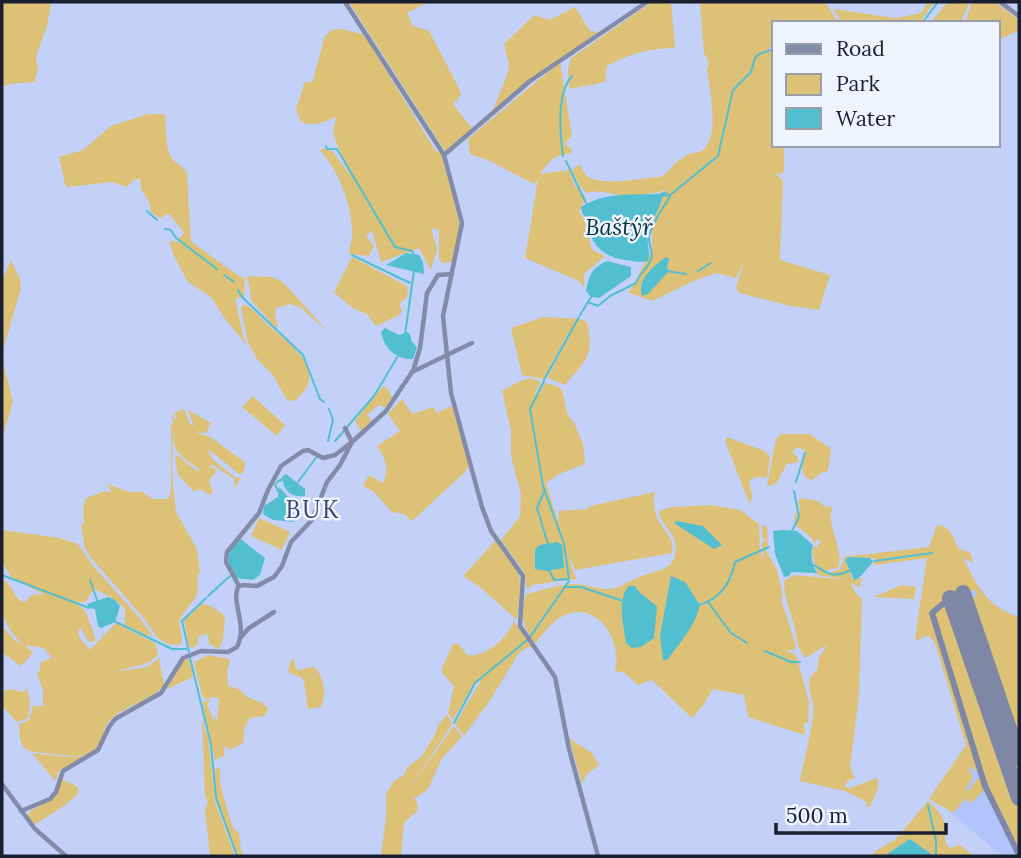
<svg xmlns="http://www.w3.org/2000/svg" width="1021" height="858" viewBox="0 0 1021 858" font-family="Lora,serif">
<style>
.built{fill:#b2c4fc}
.green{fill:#dcc177}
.water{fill:#52bfd1}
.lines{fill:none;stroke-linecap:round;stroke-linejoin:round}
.stream{stroke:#52bfd1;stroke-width:2}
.taxiway{stroke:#7e88a6;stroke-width:6}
.runway{stroke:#7e88a6;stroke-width:16}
.minor{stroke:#828ca9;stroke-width:4.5}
.labels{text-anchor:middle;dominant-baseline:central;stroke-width:5;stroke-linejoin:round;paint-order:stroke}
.water-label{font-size:23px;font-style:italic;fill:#01363e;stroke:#eff3fd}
.quarter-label{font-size:24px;letter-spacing:2px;fill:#39466f;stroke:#eff3fd}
</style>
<rect width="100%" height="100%" fill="#c3d1f8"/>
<path class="built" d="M964,558L978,595L1019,618V856H1006L996,851L932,797L967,745L928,607L931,560Z"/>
<g class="green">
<path d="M2,2H51L47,26L36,57L38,68L35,82L10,84L2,87Z"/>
<path d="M349,2H429L407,13L413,26L429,31L460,90L461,95L453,104L472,128L445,151Z"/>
<path d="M652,2H671L675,48C652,48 627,54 607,66L605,82L569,89L568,70L571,58Z"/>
<path d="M700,2H825L839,23H774V47H769V52L774,50V145H784V171L780,175L772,173L781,178L783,182L780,260L830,275L819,310L791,306L739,293L736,287L744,262L736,278L716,273L696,280L652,301L629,293L652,250V225L665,190C652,195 628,196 614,194C605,192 598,190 587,193L580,186L572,170L579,164L586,176C607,187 637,178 660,177C669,173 672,164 680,160C684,158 686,155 689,154C692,152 697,153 700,152C722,139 709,89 707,69L709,63L704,53Z"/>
<path d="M928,2H937L931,6L920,23H849L841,20L833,9L896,18L921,13Z"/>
<path d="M948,2H970L960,23H930Z"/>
<path d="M972,2H995L1019,20V30L998,40V23H965Z"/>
<path d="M575,7L590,31L598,32L492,113L508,72L509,65L504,44L534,15L550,20Z"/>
<path d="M342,29L362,34L370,44L435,150L441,153L460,225L452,262L443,263L439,259V230L431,228L437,249L431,270L419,248L381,262L372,231L366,236L374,246L369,256L349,254C350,247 352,240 352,232C352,205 338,170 320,150L323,148L333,152L350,175L333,134L336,117C324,122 315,127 301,122L296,109L305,81L310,83L313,80L325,36L332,30Z"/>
<path d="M560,62L572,136L564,144L571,148L572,153C555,154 549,161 540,174L569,170L576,188L578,185L586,199L579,211L586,224L592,250L605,256L584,274V288L579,281L525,258L538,179L534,184L490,161L470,154L468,139Z"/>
<path d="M148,114H165C167,126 164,147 172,158C176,165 184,165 187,174L191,241C209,255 226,268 245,279L244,298H235L243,335L248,347L223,316L211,297L188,282L173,254L169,241L179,242L184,245L178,239L183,234L186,235L170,215L163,213L166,215L160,218L151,212L150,204L141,189L140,178L132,181L127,187L112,182L68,187L65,184L59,157L83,150L111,126Z"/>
<path d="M352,257L407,286L408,296L399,304L402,311L399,315L376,326L367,314L352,308L334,292Z"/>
<path d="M11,260L20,279L21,288L2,354V281Z"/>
<path d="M251,276L272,277L283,282L329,333L300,307L290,304L276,308L275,316L278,326L276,328L251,300L249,283L246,278Z"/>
<path d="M243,304C254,308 259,317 268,325C289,344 332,372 294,401L287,400L273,375L257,359L248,342L241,309Z"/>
<path d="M543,317L581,319L587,322C595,357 585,361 565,385L547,378L574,328L567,335L544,379L522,375L511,328Z"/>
<path d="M2,358L13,402L2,439Z"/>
<path d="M531,378L541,382L535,393L537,396L545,383L557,386L562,390L567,413L575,425L583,444L585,464L559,474L546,483L558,522L559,511L587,509L590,506L655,492C648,527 677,530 672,553L575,570L569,555L572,569L577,579L531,585L530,588L527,589L524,572L501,540L520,516L521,494L511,456V431L502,391L518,382Z"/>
<path d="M383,386L389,390L390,395L393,397L386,408L379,405L367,415L372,421L361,431L355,421Z"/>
<path d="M253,396L285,425L277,436L242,407Z"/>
<path d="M402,399L412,414L434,407L436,413L452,406L469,466L465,472L412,521L404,514L392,512L373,491L363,486L369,475L383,483C389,468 386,459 377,446L400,431L388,414Z"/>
<path d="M184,409L190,424L194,426L188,411H190L211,423L206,433L195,432L210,437L246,463L243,473L239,474L208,449C210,461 227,470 236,478L241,477L235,488L234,479L213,465L208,466L217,470L209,481L213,492L210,495L200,489L193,491L178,475L175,457L177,455L197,471L200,470C193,464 182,458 177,451C173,445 173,422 172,415L178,421L174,413Z"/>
<path d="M171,424L173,425L172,472L176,512L197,549L200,572L197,575C201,602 190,600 179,621L182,639L181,645L167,644L158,638L142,616L91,558L85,548L81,527L84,523L83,508L86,498L105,491L111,493L108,484L129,492H142L153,499H168L171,491Z"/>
<path d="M781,434H810L831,449L828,471L821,473L812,480L806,478C801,469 800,462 805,452L801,448H796L792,452L798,457V462L787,464L776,484L767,486L776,439Z"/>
<path d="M727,437L765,451L770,457L767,478L758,477L749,480L752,496L750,505L725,441Z"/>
<path d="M802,498L818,501L825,507L831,506L832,508C826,529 845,549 838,568L825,570L827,573L839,570L843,563V557L929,547L937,525C952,526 952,537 959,549L971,553L973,563L963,558C980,590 984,603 1019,618V745L969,599L977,596L975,590L967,592L966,588L958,591L1019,769V852L1007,829L1009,823H1003L988,792L989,785L985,783L932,609L931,616L978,770L977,772L971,767L969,768L973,777L966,789L968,791L977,779L981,778L984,790L971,803L965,799L954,813L929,799L966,745L935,643L929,636L923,637L918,641L915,638L927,558L875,565L874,558H845L852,579L862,578L859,588L851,582L855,593L862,599L859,695L850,767L855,778L849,780L845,785L848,789L850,788L877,778C881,788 874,797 870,806L866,807L867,802L845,791L800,781C803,761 815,722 813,704C811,689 803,682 817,670L819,658L827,645L805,658C796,647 797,634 793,621C789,608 784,596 784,581L794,575L848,580L818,575L812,553L814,546H816V549L821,541L816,539L815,544L809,535L794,524L795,514L800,511L798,502Z"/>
<path d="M711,505L740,510L759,524L760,550L764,560L762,544L765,539L762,538V525L767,527L768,546L765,549L777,570L783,596L781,599L796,646L794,650H786L796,655L809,701L808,723H804L805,735L748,717L744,695L713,689L704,704L692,718L652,680L638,685L623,672L615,671C623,641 597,599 563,616C551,622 543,634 535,644C523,624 519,619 526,594C541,591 559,584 574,584C585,584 596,589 607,589C621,589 629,580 642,576C658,570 676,570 676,548C676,532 660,525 659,511L672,507Z"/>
<path d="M259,518L290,532L282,550L251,536Z"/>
<path d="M2,530L59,538L78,544L93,566L138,616L153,636L145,635L125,625V609C117,600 106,594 94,589L85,602H75L86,612L95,637V641L89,642L81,628L78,631L79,637L90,650L116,623L155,643L158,655L148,663L113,672L147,667L159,658L164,685C149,703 124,705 109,721C102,729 101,751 90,754C72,759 49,753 30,751C19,747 19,734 19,724L29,720L33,706H43V690L37,673L40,670L41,662L52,658L44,648L25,645L33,653L21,666L2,652V626L14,640L22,644C0,621 2,613 2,580C15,586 13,600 25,602L32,595L43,594L12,578L2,562Z"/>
<path d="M496,540L519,574L521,592L517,620L481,588L463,576Z"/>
<path d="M902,585L916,587L914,599L873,597Z"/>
<path d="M202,604L211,606L225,616L223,639L219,649L209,644L208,634L199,636L197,645L192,648L189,647L184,620Z"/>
<path d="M514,621L532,647L525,648L519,653L489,702L464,736L455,724L482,679L476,681L453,720L448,713L454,686L442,673V668L453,644H459L467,655C484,659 509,637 514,621Z"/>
<path d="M208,655L230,659L227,673L228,686L239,689L247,697L263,703L269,709L264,716L250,718L245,726L243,743L230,750L223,745L225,755L215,760L202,702L211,699L207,704L214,722L215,715L217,722L219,700L216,697L206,699L202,696L194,662Z"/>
<path d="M293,658L297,670L314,667C324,676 327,695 321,707L308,709L304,682L302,678L288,672L290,663Z"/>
<path d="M187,659L191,660L193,677L167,689L181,662Z"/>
<path d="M27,688L30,702L28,718L17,722L2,706V692L9,689L24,692Z"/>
<path d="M447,715L452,722L451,726L409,789L453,727L456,728L462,737L442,758L428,789L414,799L417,802L418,810L404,823L401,856H381L386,817V794L394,781L404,775L407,768L422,756L432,739L433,740L438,725Z"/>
<path d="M202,719L208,737L215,802L235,856H210L205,810L208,801L205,797Z"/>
<path d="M569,738L592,753L599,765L586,775L582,784Z"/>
<path d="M32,753L67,757L86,756L59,771L55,781Z"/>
<path d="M220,768V783L230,819L233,828L239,833L241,850L244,856H237L217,803L214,772L215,769Z"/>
<path d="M62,779L78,787V794L64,806L34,825L28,818L29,812L55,797Z"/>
<path d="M928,801C935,808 943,815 946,826C948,836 941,840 950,848L960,845L973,856H934L910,839L885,856H871L877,850L896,839Z"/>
</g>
<g class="water">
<path d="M664,192L669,193L663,195C660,210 651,219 648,233C646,243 651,251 648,261C640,263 633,261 625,260C600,256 589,242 586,217L582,213L581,207C605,192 631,195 658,194Z"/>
<path d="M406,253L419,255L423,262L424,274L386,265Z"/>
<path d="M666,257L669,259L667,267L669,271L648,294L642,296C637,278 653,267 666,257Z"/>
<path d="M607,261L631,267V276L599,298L591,297L586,291C589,275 592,268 607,261Z"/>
<path d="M385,328L399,335L407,332L410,334L412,342L417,347L413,359C396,360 384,348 381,332Z"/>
<path d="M286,474L305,489V496C292,498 283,491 282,477Z"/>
<path d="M279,487L293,502L294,522L273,520L263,514L264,506L278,497Z"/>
<path d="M677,521L703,526L722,545L714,549L674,523Z"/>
<path d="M782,530L797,531L813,545C810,556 812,564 817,573L791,572L789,576L784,577L775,554L773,531Z"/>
<path d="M239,538L265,558L260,575L253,580L236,578C225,558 226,556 239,538Z"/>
<path d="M557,542L562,545L564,568L546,571L535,569V549L540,545Z"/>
<path d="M848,557L870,558L873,562L859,578L854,580L845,560Z"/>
<path d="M671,576L685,582L700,605C695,626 680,643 667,660H663L660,636Z"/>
<path d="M629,586H635C641,596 650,599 657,607L654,638L641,647L632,648L626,643C624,626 616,599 629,586Z"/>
<path d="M108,597L115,600L120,606L115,622L101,628L98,626L95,609L89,608L87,604Z"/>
<path d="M910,839L934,856H884Z"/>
</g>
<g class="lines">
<g class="stream">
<path d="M922,23L938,2"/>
<path d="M326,146L327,149H337L395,247L412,251L414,255"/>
<path d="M563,156C560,134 556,93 572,76"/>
<path d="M566,161L586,203"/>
<path d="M660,196L670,195L718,156L733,90L751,72L755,58L759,54L774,49"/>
<path d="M147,211L157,220"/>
<path d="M165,229L171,230L176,238L217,269"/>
<path d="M352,255L410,283"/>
<path d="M667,271L686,274"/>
<path d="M698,271L711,263"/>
<path d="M224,275L234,282"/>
<path d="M238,290L242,297L303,355L320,399L324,402"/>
<path d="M588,302L598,306L610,296L636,283C639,274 648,268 651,259C654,252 648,244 649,237C652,222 663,209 670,196"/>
<path d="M580,315L591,297"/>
<path d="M405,335L414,271"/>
<path d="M544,380L579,317"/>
<path d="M544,381L530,409L543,486L564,544L569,579L554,580L549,570"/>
<path d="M328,441L333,420L329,409"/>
<path d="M335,441L374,396L398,356"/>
<path d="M298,482L318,455"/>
<path d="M796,482L805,453"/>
<path d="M545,490L537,508L548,544"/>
<path d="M278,491L275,485L277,482L283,479"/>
<path d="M792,531L799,517L794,491"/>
<path d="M874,561L932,553"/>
<path d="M811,564C827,570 828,580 849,571"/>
<path d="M2,575L89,608"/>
<path d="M90,580L98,603"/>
<path d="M565,587H581L623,601"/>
<path d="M208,596L230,576"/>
<path d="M708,602L731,633L747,643"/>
<path d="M699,605C720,599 731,582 735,562L769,547"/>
<path d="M114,621L172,649H188"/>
<path d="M530,637L569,581"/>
<path d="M765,651L791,662H800"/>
<path d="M189,652L182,621L206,598"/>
<path d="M190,658L211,745L216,798L237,856"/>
<path d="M454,723L475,683L527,640"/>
<path d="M928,805L936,841V856"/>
</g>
<path class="taxiway" d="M963,593L950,598L932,613L985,786L1019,855"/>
<g class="runway">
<path d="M963,593L1019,758"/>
<path d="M950,598L1019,798"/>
</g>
<g class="minor">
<path d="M345,2L444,155L462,223L443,316L451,393L482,507L491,531L523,576L520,626L555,677L569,749L598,856"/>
<path d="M1000,2L1019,16"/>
<path d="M444,155L530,81L647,2"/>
<path d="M413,371L420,348L427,293L438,275L452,274"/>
<path d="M239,586L226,562L227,552L259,513L268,490L281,466L303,451L308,450L323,458L335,455L352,442L345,428"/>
<path d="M241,637L249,628L274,612"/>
<path d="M2,784L35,829L66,856"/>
<path d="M21,811L50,799L56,792L63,771L98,750L109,727L115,719L161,693L183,658L201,651L228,652L237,647C248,625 231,603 238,587L243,585L257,586L274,577L282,566L291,542L312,520L327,482L340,465L352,442L386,411L412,372L472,343"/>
</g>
</g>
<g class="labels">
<g class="water-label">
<text x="619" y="226">Baštýř</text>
</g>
<g class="quarter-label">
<text x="313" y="509">BUK</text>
</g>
</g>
<rect width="1021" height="858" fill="none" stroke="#191e30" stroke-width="7"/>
<rect x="772" y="21" width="228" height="126" fill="#eff3fd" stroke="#999eab" stroke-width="2"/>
<rect x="786" y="44" width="35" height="10" fill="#828ca9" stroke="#999eab" stroke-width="2"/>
<text x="836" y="56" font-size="21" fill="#191e30">Road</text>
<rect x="786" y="74" width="35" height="21" fill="#dcc177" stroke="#999eab" stroke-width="2"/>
<text x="836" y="91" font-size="21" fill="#191e30">Park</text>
<rect x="786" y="108" width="35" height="21" fill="#52bfd1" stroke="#999eab" stroke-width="2"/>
<text x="836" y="126" font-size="21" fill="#191e30">Water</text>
<path d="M776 823v10h170v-10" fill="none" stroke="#191e30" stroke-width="3.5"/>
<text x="786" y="823" font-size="21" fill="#191e30" stroke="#eff3fd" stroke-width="5" paint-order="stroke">500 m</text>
</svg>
